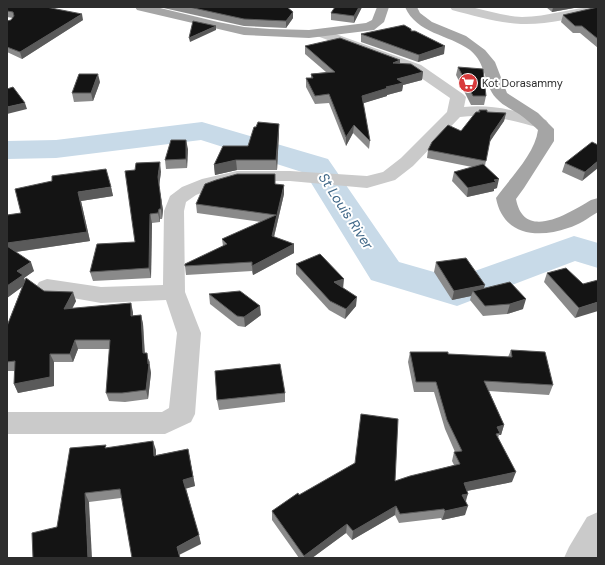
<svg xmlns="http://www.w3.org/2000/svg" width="605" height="565" viewBox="0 0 605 565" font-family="'DM Sans',sans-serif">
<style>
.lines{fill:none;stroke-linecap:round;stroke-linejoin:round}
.river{fill:#c8dae8;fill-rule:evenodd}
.minor{fill:#cacaca;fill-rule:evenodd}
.major{fill:#a5a5a5;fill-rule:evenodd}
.wall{fill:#8a8a8a}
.shaded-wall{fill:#5a5a5a}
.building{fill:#141414;stroke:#5a5a5a}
.labels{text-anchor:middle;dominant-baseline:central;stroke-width:4;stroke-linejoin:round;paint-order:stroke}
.far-poi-label{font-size:11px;fill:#2d2d2d;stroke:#fff;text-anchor:start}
.water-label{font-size:14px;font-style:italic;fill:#416888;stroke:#fff}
</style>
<rect width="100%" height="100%" fill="#fff"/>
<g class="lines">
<path class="river" d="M202,122L328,159L399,262L455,278L574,236L598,243V268L575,261L457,306L371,280L305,173L201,140L56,158L7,159V141L56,140Z"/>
<g class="minor">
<path d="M450,7C457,7 464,6 471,7C489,11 504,16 522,17C548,17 573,7 598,7V12C573,18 547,25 521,24C498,23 475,16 452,10Z"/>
<path d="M322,29L421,65L463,94L466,97L464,107C492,104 519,111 546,120L548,123L546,126L540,128C512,121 490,113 460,117L413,166L395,180L367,188L290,181H237L216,187L196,195L186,202L184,211L185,292L201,333L195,414L191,422L165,434H7V412H162L169,408L177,333L166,300L101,303L39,292L36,287L39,282L47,279L101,287L163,285L164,211L170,196L182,187L202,179L237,171H290L367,176L383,172L401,158L447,112L450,98L411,71L317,36L315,33L317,30Z"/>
<path d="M598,512L597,558H564L569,547L587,517Z"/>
</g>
<g class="major">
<path d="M135,7H156L218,22L244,27L270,29L309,30L366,23L372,20L377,7H389L384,22L374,30L309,38L244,35L137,10Z"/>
<path d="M405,7H417L420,13L432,22L466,36L485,50L495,62L507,93L538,113L554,129V141L524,188L516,199C524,242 569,213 591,200L598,198V212C588,218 579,225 568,228C537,239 503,235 496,198C510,178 535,154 538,130C532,124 526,119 519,114C511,109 502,105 496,98C483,83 487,64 470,50C448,34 417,34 405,7Z"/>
</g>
</g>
<g class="wall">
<path d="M7,7L83,20L22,59L7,52V21L11,20L13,18L7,17Z"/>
<path d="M159,7H287L293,18L286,28L244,26Z"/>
<path d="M335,7H362L354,23L331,20V13Z"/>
<path d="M546,7H580L552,12Z"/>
<path d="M598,7V48L580,33H573L561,22L563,15Z"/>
<path d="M411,31L444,54L418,62L361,42V34Z"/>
<path d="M305,46L400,60V63L423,72L422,80L403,85L402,91L387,95V96L363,103L370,141L369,149L353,133L346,146L329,103L315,104L306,87V78H311V74L326,72L305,54Z"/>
<path d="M458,67L486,96L484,105H471L456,75Z"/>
<path d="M100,82L93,101L74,102L72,93Z"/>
<path d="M479,110L487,112L506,113L504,121L489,142L485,166L497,188L494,189V191L467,197L452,181L454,172L472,167L427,158L428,150L461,131L478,112Z"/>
<path d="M279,133L277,170H237L215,175L214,165L248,146Z"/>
<path d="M598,145L582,181L562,172L565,163Z"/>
<path d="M188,149L187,168L166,169L165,160Z"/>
<path d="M161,172L159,186L163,210L162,219H160V222L152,223L151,278L93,281L90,272L135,242Z"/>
<path d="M276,184L284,194L274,237L294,244V253L253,275L252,271L186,275L185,266L223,246L222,239L261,222L197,213L196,204Z"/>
<path d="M111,187L113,196L81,201L90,241L16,252L34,271L24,278L25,280L44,291L76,301L72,309L133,312V316L141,315L143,324L145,353L150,362V366L151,373L148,399L125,402L109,401L106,393L110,349H78L73,362H54V386L18,393L14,384L15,371H7V326L22,287L7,298V215L21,213Z"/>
<path d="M436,262L484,288L523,309L507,314L483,316L470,300L471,296L452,300L434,272Z"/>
<path d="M296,264L343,288L356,306L345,319L329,310L296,274Z"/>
<path d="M547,273L583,284L598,280L575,318L544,282Z"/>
<path d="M209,294L261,315L245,327L238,326L210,304Z"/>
<path d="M511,350L553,385L549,395L489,391L504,425L501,435H499L498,438L512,482L467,491L465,515L442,520L441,518L399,523L395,515L352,540L346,533L312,558H299L272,520V511L299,495L395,481L454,465L452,461L454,452H455L445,429L434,392H414L408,362L410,352L508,357Z"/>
<path d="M285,393V402L219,410L217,400Z"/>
<path d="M107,448L156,450V455L188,449L195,486L186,488L201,544L121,498L89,502L57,527Z"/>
</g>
<g class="shaded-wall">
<path d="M359,7H362L354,23V16Z"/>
<path d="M553,7H579L552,12Z"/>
<path d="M293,12V18L286,28V21Z"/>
<path d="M82,14L83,20L22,59L20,52Z"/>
<path d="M216,26V30L190,42L189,38Z"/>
<path d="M445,46L444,54L418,62L419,55Z"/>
<path d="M400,60V68L393,63Z"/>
<path d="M423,72L422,80L403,85L402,91L387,95V96L361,104L362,96L386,87L397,79Z"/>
<path d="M98,74L100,82L93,101L91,93Z"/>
<path d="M25,103L27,109L7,114V107Z"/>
<path d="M506,113L504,121L489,143L491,135Z"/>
<path d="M279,124V133L277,170L276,160Z"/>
<path d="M354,125L353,133L346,146V137Z"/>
<path d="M186,140L188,149L187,168L186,159Z"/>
<path d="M236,160L237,170L215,175L214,165Z"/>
<path d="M598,161V168L582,181L585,172Z"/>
<path d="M160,162L161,172L159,186L163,210L162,219L161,209L158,177Z"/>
<path d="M499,179L497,188L494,189V191L467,197L468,188Z"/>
<path d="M284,185V194L272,245V236Z"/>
<path d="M111,187L113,196L81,201L90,241L8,253L7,252V243L78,192Z"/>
<path d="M159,209L160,219V222L158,213Z"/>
<path d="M150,214L152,223L151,278L149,268Z"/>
<path d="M294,244V253L253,275L252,266Z"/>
<path d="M31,262L34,271L24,278L26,284L7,298V286L17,271Z"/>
<path d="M344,279L343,289L334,282Z"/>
<path d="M485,285L482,294L473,291L471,296L452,300L454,291Z"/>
<path d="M73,292L76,301L67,318L64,309Z"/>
<path d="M357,297L356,306L345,319L346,309Z"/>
<path d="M526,299L523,309L507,314L510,304Z"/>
<path d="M598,302V311L575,318L579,308Z"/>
<path d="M131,303L133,312V325L131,316Z"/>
<path d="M260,306L261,315L245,327L244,317Z"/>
<path d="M141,315L143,324L145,362L143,353Z"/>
<path d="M75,340L78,349L73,362L70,354Z"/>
<path d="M147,353L151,373L148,399L146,390L148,364Z"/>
<path d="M50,354L54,362V386L18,393L14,384Z"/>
<path d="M504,425L501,435H499L500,433L497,427Z"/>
<path d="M153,441L156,450V465L154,456Z"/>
<path d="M188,449L195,486L185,489L183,480Z"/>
<path d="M516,472L512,482L461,492L464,483Z"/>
<path d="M85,493L89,502L92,558H88Z"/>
<path d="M468,494L465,503L462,495Z"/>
<path d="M396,506L395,515L352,540L353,531Z"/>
<path d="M468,506L465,515L442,520L445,511Z"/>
<path d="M347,524L346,533L312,558H304V556Z"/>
<path d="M199,535L201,544L179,555L177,547Z"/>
</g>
<g class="building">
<path d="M7,7H46L82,14L20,52L7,47V21L11,20L14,16L13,12L7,11Z"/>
<path d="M189,7H287L293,12L286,21L244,19Z"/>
<path d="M335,7H359L354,16L331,13Z"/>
<path d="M598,7V39L582,26H575L563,15Z"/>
<path d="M193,21L216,26L189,38Z"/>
<path d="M404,25L411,29V31H415L445,46L419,55L361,34Z"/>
<path d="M340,38L400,60L393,63L411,64L423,72L397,79L403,83L386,87L388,88L362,96L370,141L354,125L346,137L329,94L315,96L306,78H313L311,74L335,72L305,46Z"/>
<path d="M458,67L483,69L486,96H473Z"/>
<path d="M79,74H98L91,93H72Z"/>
<path d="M13,87L25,103L7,107V89Z"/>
<path d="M479,110H487V112L506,113L491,135L486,161L428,150L432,142L448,125L461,131L476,112H480Z"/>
<path d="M258,122L279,124L276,160H236L214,165L223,146H248L254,127H256Z"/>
<path d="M171,140H186V159L165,160Z"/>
<path d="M592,142L598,145V161L585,172L565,163Z"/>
<path d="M160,162L158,177L161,200V209H159L158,213L150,214L149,268L90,272L97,244L135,242L125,171L135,170L136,163Z"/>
<path d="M483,164L499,179L494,180L496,182L468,188L454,172Z"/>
<path d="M106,169L111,187L78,192L87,232L7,243V215L21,213L15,189L52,181V176Z"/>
<path d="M237,174H275V184L284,185L272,236L294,244L252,266V262L185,266V264L227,244L222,239L276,215L196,204L205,184L216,180Z"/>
<path d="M7,246L31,262L17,271L23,275L7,286Z"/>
<path d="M320,254L344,279L334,282L357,297L346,309L330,301L296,264Z"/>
<path d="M466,258L485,285L454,291L436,262Z"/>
<path d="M566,268L583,284L598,280V302L579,308L547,273Z"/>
<path d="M26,278L44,291L73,292L64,309L131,303V316L141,315L143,353H147L148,364H149L146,390L122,393H106L110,340H75L70,354H50V377L14,384L15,361L7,362V326Z"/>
<path d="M510,282L526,299L510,304L485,306L473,291Z"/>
<path d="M240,291L260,306L244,317L237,316L209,294Z"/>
<path d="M511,350L545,352L553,385L484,381L504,425L497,427L500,433L496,434L516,472L464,483L468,494L462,495L468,506L445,511L444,509L400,514L396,506L353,531L347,524L304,556L272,511L298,493L299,495L355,463L361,414L398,419L395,481L410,476L460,464L454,452L462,451L447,420L436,382H416L410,352H448V354L512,357Z"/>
<path d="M280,364L285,393L217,400L215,371Z"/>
<path d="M153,441L154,456L188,449L193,477L183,480L199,535L177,547L180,558H132L120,489L85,493L88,558H33L32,533L57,527L70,448L106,445L105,448Z"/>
</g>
<defs>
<g id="supermarket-disc" transform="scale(1)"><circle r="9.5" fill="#d83a3c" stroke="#fff"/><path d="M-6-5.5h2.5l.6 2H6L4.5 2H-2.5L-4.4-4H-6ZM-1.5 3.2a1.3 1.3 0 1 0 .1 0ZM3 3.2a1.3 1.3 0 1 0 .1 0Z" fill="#fff"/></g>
</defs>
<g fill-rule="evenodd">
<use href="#supermarket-disc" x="468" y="83"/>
</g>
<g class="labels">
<g class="far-poi-label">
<text x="482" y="83">Kot Dorasammy</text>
</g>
<g class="water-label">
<text transform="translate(346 211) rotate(57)">St Louis River</text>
</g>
</g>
<rect width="605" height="565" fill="none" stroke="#2d2d2d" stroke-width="16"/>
</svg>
